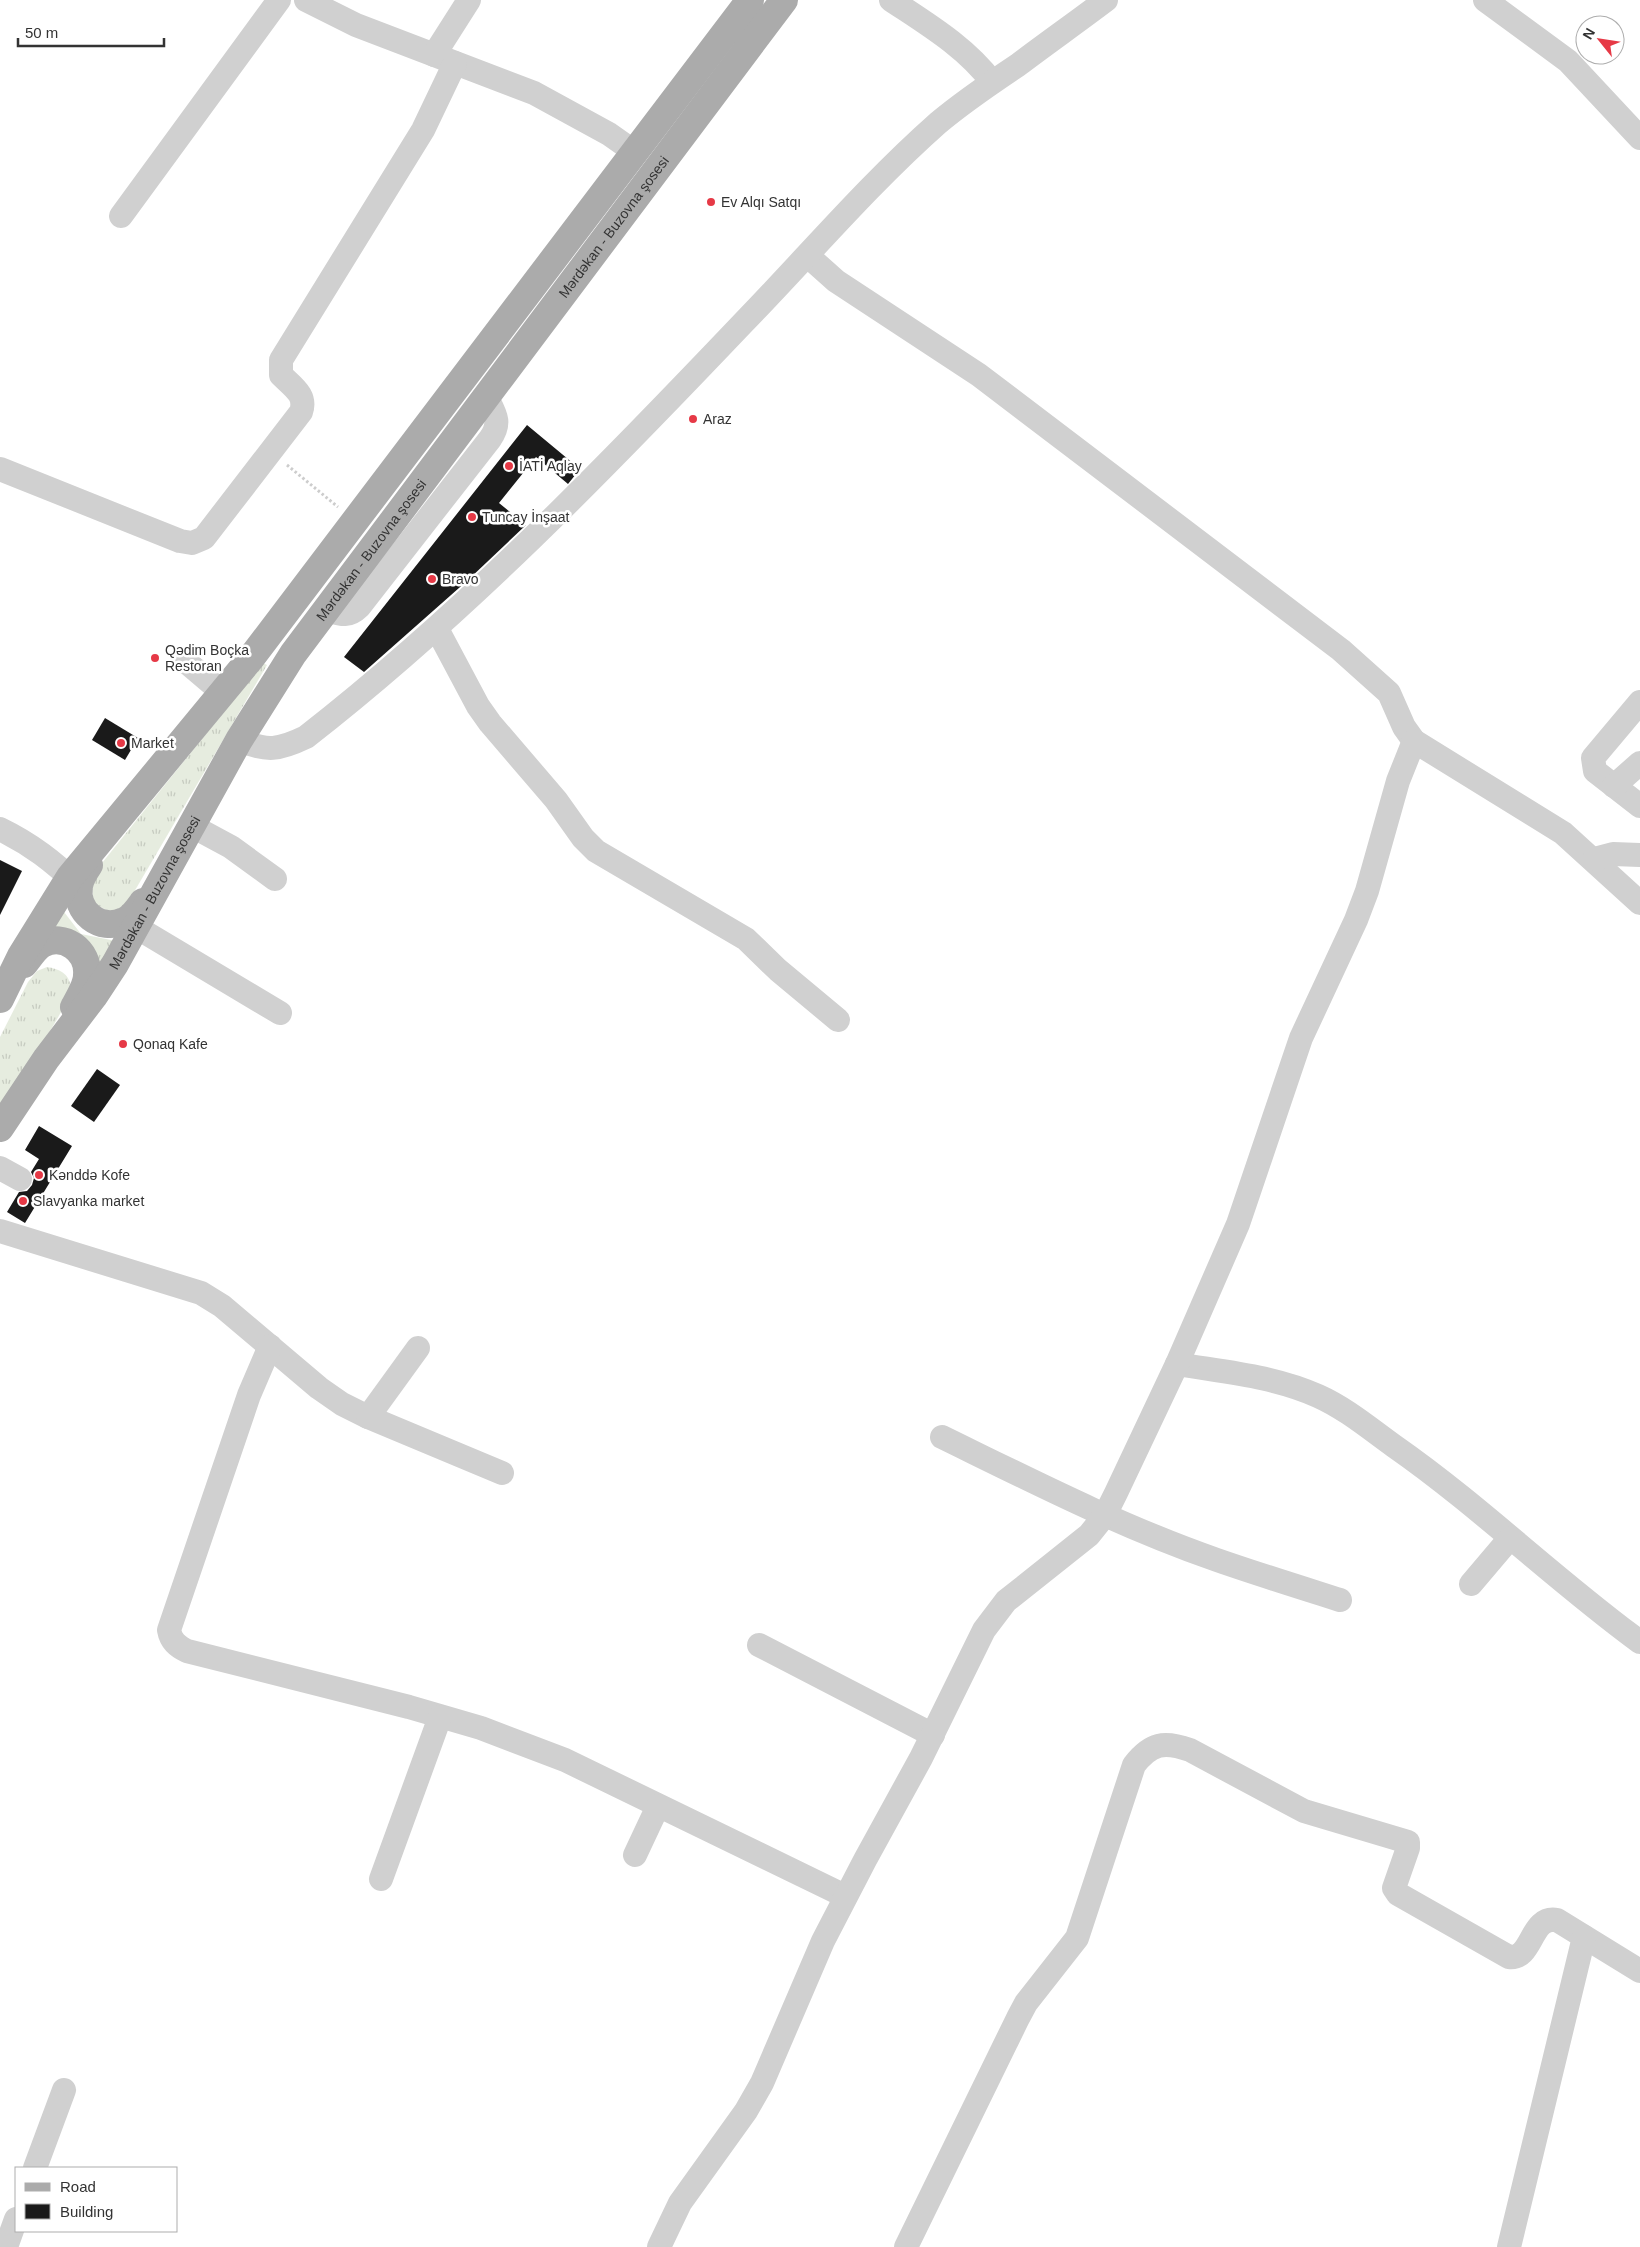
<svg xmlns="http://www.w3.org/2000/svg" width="1640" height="2247" viewBox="0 0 1640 2247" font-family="Arial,sans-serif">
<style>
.grass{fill:url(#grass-tufts)}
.building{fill:#1a1a1a}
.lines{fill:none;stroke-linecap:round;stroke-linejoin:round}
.path{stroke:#cdcdcd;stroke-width:3;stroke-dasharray:2.5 2.5;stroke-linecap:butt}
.minor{stroke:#d0d0d0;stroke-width:24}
.major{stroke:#ababab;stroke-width:28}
.poi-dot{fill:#e63946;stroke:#fff;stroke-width:2}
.labels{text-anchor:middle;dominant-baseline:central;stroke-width:5;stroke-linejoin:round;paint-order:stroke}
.poi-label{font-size:14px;fill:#333;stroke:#fff;text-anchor:start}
.street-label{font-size:14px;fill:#333;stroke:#fff}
</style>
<defs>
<pattern id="grass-tufts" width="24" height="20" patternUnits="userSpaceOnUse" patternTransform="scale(1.25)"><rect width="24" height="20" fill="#e6ecdf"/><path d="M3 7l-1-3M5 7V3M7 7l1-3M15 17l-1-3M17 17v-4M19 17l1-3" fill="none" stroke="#c6cbc0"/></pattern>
</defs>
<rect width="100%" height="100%" fill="#fff"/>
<g class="grass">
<path d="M263,663L267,665L127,904L112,913L93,903L92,879L102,863Z"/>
<path d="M61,908L81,934L116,941L97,971L45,937Z"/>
<path d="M47,967C59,969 69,973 71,987C72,1004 12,1088 0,1107V1037L28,982L37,971Z"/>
</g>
<g class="building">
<path d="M527,425L580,469L568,484L536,457L499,503L526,525L468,580L364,672L344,657Z"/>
<path d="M105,718L138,738L125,760L92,740Z"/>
<path d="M0,860L22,871L0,915Z"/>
<path d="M97,1069L120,1085L94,1122L71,1106Z"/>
<path d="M39,1126L72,1146L25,1223L7,1212L19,1192L27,1191L32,1185L34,1178L31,1172L39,1159L25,1150Z"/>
</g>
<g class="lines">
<path class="path" d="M287,465L338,507"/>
<g class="minor">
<path d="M306,0L356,25L534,93L609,134L636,153"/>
<path d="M891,0C927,24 966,47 992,82"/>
<path d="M1485,0L1568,61L1640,138"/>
<path d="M434,55L469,0"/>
<path d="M121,216L279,0"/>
<path d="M808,256L836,281L979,375L1341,650L1389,693L1404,727L1414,741L1563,833L1640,903"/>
<path d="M0,469L180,541L192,543L204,538L301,412C307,395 293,387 281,375V360L423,130L455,63"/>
<path d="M326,610C340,614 348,618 359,607L490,439C502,422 495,414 486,396"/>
<path d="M437,629L478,706L490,723L556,800L583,838L596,851L746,939L778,970L838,1020"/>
<path d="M183,659L223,693"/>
<path d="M1640,702L1593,758L1595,771L1640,806"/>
<path d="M239,740C267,752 279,750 306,737C465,613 605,468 743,323C808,256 868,185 938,123C963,102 991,83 1018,65C1047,43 1077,22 1106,0"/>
<path d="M1614,786L1640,763"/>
<path d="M192,826L231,847L275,879"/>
<path d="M0,829C31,844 54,862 79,886"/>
<path d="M1594,859L1613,854L1640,855"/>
<path d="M136,927L280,1013"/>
<path d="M0,1168L20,1179"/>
<path d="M0,1231L201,1293L222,1306L319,1388L342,1404L368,1417L502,1473"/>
<path d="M270,1346L249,1395L169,1630C171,1641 177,1646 187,1651L409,1707L481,1728L565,1760L845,1896"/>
<path d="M1177,1364C1224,1372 1274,1376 1318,1396C1345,1408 1369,1428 1394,1446C1480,1506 1555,1580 1640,1642"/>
<path d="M368,1417L418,1348"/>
<path d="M942,1437C1032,1481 1122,1527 1217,1560C1257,1574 1299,1587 1340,1600"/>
<path d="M1471,1584L1510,1538"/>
<path d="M759,1645L933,1735"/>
<path d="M635,1855L658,1806"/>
<path d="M381,1879L440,1717"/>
<path d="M35,2168L64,2090"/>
<path d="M6,2247L16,2219"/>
<path d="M659,2247L680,2203L746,2111L762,2083L823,1941L865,1860L921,1758L984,1630L1006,1601L1089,1535L1105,1515L1116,1493L1177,1364L1238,1224L1301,1038L1356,920L1367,891L1398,781L1414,741"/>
<path d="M906,2247L1018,2018L1026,2003L1077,1938L1134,1765C1151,1743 1164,1741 1190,1750L1304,1811L1408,1842V1848L1394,1888L1398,1894L1509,1957C1533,1960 1530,1915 1557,1920L1640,1971"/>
<path d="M1509,2247L1584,1937"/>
</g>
<g class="major">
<path d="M89,865C85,871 80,879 79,886C75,912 100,932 124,921C132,918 138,909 143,902"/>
<path d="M24,964C29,958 35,948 42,944C64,932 89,951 87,975C87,985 79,998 74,1007"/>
<path d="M0,999L21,956L70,877L251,658L750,0"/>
<path id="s1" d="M0,1128L46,1059L94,996L115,964L239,740L293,654L784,0"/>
</g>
</g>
<g class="poi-dot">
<circle cx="711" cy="202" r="5"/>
<circle cx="693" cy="419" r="5"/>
<circle cx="509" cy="466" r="5"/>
<circle cx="472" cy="517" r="5"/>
<circle cx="432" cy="579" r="5"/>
<circle cx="155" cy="658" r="5"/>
<circle cx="121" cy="743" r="5"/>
<circle cx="123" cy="1044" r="5"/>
<circle cx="39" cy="1175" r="5"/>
<circle cx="23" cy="1201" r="5"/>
</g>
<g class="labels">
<g class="poi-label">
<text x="721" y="202">Ev Alqı Satqı</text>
<text x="703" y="419">Araz</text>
<text x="519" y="466">İATİ Aqlay</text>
<text x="482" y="517">Tuncay İnşaat</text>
<text x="442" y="579">Bravo</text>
<text x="165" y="650">Qədim Boçka<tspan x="165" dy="16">Restoran</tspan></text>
<text x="131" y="743">Market</text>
<text x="133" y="1044">Qonaq Kafe</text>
<text x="49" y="1175">Kənddə Kofe</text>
<text x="33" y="1201">Slavyanka market</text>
</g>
<g class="street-label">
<text stroke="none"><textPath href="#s1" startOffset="1092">Mərdəkan - Buzovna şosesi</textPath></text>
<text stroke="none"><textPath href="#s1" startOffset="688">Mərdəkan - Buzovna şosesi</textPath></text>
<text stroke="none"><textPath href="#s1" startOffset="282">Mərdəkan - Buzovna şosesi</textPath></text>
</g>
</g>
<rect x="15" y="2167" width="162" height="65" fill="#ffffff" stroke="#adadad"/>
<rect x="25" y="2183" width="25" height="8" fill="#ababab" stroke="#adadad"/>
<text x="60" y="2192" font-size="15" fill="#333333">Road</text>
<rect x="25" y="2204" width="25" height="15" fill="#1a1a1a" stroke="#adadad"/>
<text x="60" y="2217" font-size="15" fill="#333333">Building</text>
<g transform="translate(1600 40) rotate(300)"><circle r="24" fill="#ffffff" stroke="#adadad"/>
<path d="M0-4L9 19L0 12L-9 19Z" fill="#e63946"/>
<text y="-8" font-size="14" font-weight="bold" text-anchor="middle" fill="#333333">N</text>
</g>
<path d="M18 38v8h146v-8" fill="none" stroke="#333333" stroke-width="2.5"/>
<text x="25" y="38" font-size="15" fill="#333333" stroke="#ffffff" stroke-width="4" paint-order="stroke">50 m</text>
</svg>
